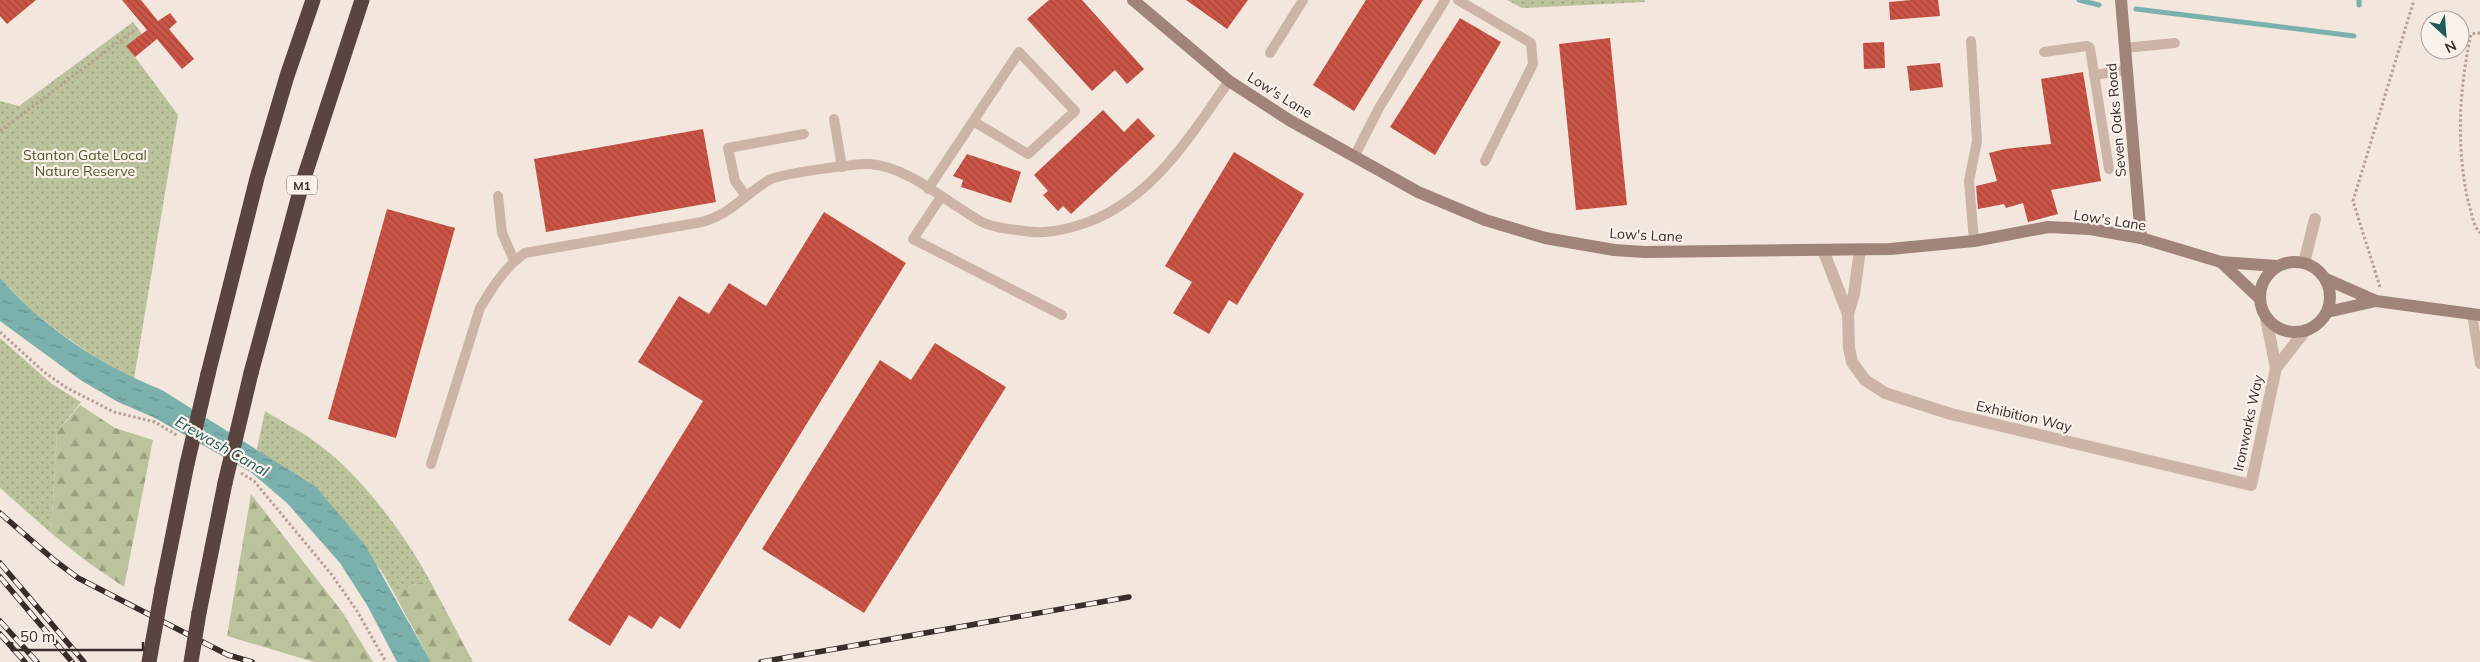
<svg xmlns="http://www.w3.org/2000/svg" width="2480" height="662" viewBox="0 0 2480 662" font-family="Mulish,sans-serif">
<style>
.green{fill:url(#green-dots)}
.forest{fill:url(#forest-firs)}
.water{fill:url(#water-ripples)}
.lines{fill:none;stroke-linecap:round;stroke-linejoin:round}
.stream{stroke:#7bb1ad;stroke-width:5}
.building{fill:url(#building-back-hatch)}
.path{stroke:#b89e93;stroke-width:3;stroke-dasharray:2.5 2.5;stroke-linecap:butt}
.lane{stroke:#ccb4a8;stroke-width:10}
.street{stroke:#ccb4a8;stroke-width:12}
.secondary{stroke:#a0837a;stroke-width:12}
.highway{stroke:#5a4440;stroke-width:15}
.rail-casing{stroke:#392c29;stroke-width:5.5}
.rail{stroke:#faf1ea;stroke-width:4;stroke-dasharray:11;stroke-linecap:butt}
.highway-bridge{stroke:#5a4440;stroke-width:15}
.labels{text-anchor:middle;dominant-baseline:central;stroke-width:4.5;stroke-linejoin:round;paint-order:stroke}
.shield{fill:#faf1ea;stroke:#736763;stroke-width:1}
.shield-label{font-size:12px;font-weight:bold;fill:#392c29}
.street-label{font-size:14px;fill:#392c29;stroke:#faf1ea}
.park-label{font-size:14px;fill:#4d582c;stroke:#faf1ea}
.water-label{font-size:15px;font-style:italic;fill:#1d5c58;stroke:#faf1ea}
</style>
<defs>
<pattern id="green-dots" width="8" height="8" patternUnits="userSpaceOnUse" patternTransform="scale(1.25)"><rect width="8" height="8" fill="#bbc39c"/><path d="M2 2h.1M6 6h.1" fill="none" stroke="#999f7f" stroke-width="1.8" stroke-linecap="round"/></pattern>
<pattern id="forest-firs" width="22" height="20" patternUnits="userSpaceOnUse" patternTransform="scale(1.25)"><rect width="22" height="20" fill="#bbc39c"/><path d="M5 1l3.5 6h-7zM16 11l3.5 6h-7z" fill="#999f7f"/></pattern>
<pattern id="water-ripples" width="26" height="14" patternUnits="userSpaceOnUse" patternTransform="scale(1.25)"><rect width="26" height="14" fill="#7bb1ad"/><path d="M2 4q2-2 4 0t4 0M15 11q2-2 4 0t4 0" fill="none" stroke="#66908d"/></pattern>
<pattern id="building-back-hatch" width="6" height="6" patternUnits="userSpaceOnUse" patternTransform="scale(1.25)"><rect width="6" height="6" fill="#ca5445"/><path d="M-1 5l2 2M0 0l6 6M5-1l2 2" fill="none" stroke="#a5463a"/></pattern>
</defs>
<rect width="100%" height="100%" fill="#f3e6dd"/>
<g class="green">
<path d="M1507,0H1645V2L1522,8Z"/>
<path d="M133,22L142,34L135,57L178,115L134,379C84,352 38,321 0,278V101L19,106Z"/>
<path d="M0,338L52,384L81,402L57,432L51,533L0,488Z"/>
<path d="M265,411C281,421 299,430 314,441C359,472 403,532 429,579L394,593L381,570L257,449Z"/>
</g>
<g class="forest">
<path d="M80,405L115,428L153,440L124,587L86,561L51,533L57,432Z"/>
<path d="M251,494L343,613L373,662H314L227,636Z"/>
<path d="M429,579L473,662H431L394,593Z"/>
</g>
<path class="water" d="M0,278C44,328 100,365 162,390L316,487L365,545L431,662H397L367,605L340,563L287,503L252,473L155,418L118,402L82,381L0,321Z"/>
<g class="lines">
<g class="stream">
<path d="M2079,0L2099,5"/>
<path d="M2359,5V0"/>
<path d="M2136,9L2354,36"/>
</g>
</g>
<g class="building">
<path d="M0,0H36L7,24L0,16Z"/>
<path d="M122,0H141L158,21L170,13L177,22L169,29L194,59L182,69L157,39L135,57L126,46L147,30Z"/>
<path d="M1049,0H1082L1144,69L1127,84L1115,70L1092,91L1027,19Z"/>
<path d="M1186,0H1248L1227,29Z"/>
<path d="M1366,0H1423L1354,111L1313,85Z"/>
<path d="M1911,0H1938L1940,16L1890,20L1889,2Z"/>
<path d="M1460,18L1501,42L1435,155L1390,127Z"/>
<path d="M1610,38L1627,205L1576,210L1559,44Z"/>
<path d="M1884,42L1885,68L1864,69L1863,43Z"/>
<path d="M1940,63L1943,87L1910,91L1907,66Z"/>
<path d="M2083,72L2101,181L2051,190L2058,214L2028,222L2023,203L2006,208L2004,204L1978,209L1976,186L1997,181L1989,153L2005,149L2051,144L2041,79Z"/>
<path d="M1103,110L1124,132L1138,118L1155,136L1071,214L1063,206L1058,211L1043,195L1048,191L1034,175Z"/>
<path d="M703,129L716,202L546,232L534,159Z"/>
<path d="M1234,152L1304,194L1237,305L1229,300L1209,334L1173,313L1192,282L1165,266Z"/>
<path d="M967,154L1021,172L1011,203L961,187L963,180L953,176Z"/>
<path d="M387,209L455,228L396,438L328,419Z"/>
<path d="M824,212L906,263L680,629L660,616L652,629L629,615L610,646L568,620L703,401L638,362L679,296L709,314L729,283L766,306Z"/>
<path d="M935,343L1006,387L864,613L762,549L880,360L911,380Z"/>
</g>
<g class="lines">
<g class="path">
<path d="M2480,33L2471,34C2459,91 2456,145 2468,201C2471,210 2473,226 2480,233"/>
<path d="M0,131L137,28"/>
<path d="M2380,287L2353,201L2414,0"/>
<path d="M0,332L44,372L67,388L114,412L155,422L178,436"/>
<path d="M241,473L254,481L332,575L357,611L386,662"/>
</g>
<g class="lane">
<path d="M1458,0L1531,43L1533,64L1485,161"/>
<path d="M1971,41L1977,141L1969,181L1974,241"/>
<path d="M2125,48L2175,43"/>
<path d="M2044,52L2087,46L2090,48L2109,169"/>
<path d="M1270,53L1303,0"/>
<path d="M2094,75L2127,70"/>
<path d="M834,119L842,167"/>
<path d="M1354,157L1379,108L1445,0"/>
<path d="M928,189L1019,52L1075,111L1028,154L973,121"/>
<path d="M498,196L502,233L514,260"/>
<path d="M746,196L735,181L728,148L804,134"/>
<path d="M941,197L913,239L1062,315"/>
<path d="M2472,314L2480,364"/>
<path d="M431,464L480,308C492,288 505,267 525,253L702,222C731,214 744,195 769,180C780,174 856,163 870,164C909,167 946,202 980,221C993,228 1010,229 1024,231C1043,234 1058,231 1076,226C1149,205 1188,139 1229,81"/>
</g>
<g class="street">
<path d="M1823,250L1848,314"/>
<path d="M1860,250L1854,294L1848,314L1849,348L1852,362L1865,380L1885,393L1951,414L2251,485L2276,368L2266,318"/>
<path d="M2304,263L2315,219"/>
<path d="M2276,368L2304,332"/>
</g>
<g class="secondary">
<path d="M1133,0L1229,81L1289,120L1418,192L1485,220L1545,238L1614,250L1645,252L1890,249L1974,241L2048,227L2090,229L2141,238L2221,262L2277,266"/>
<path d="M2121,0L2141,238"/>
<circle cx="2295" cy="297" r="35"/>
<path d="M2221,262L2259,298"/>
<path d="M2326,279L2376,301L2480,315"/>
<path d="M2327,312L2376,301"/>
</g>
<g class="highway">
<path d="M251,373L302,184L362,0"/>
<path d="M208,374L257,178L287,76L313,0"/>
<path d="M162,589L187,464"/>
<path d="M199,613L225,483"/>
</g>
<g class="rail-casing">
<g id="rail">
<path d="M0,513L54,560L78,578L228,655L252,662"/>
<path d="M0,563L84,662"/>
<path d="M0,577L72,662"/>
<path d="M0,621L37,662"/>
<path d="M0,634L25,662"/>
<path d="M761,662L1129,597"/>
</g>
</g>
<use href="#rail" class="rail"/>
<g class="highway-bridge">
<path d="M187,464L208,374"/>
<path d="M225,483L251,373"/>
<path d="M149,662L162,589"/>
<path d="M191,662L199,613"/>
</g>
</g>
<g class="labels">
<rect class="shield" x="287" y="175.5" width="30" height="19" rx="4"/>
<g class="shield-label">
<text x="302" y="185">M1</text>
</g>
<g class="street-label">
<text transform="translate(1280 95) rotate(32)">Low's Lane</text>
<text transform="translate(2116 120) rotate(-95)">Seven Oaks Road</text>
<text transform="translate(2110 220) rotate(9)">Low's Lane</text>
<text transform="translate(1646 235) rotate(3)">Low's Lane</text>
<text transform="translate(2024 416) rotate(13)">Exhibition Way</text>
<text transform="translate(2248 423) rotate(-78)">Ironworks Way</text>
</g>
<g class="park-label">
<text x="85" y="155">Stanton Gate Local<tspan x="85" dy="16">Nature Reserve</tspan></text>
</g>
<g class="water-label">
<text transform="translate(222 446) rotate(30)">Erewash Canal</text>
</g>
</g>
<g transform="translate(2445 35) rotate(154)"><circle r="24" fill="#faf1ea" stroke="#ada29d"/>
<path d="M0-4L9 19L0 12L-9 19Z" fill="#1d5c58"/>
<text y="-8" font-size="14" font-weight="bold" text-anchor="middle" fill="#392c29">N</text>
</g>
<path d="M12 642v8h131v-8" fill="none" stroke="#392c29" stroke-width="2.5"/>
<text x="20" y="642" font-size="15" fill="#392c29" stroke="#faf1ea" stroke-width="4" paint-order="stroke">50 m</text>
</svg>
